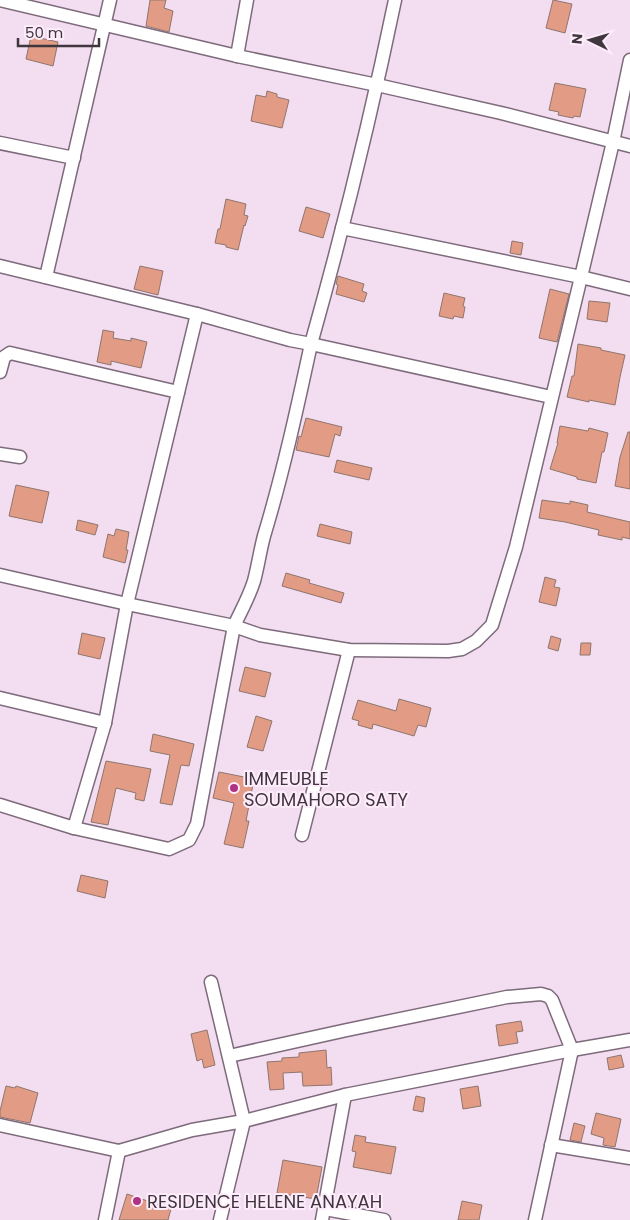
<svg xmlns="http://www.w3.org/2000/svg" width="630" height="1220" viewBox="0 0 630 1220" font-family="Poppins,sans-serif">
<style>
.building{fill:#e29c85;stroke:#8f756d}
.lines{fill:none;stroke-linecap:round;stroke-linejoin:round}
.minor-casing{stroke:#7d6a7b;stroke-width:15}
.minor{stroke:#fff;stroke-width:12}
.poi-dot{fill:#b03282;stroke:#feecfc;stroke-width:2}
.labels{text-anchor:middle;dominant-baseline:central;stroke-width:4;stroke-linejoin:round;paint-order:stroke}
.poi-label{font-size:18px;fill:#3f363e;stroke:#feecfc;text-anchor:start}
</style>
<rect width="100%" height="100%" fill="#f3ddf0"/>
<g class="building">
<path d="M150,0H166L164,8L173,11L169,32L146,26Z"/>
<path d="M553,0L572,4L565,33L546,28Z"/>
<path d="M31,36L58,42L53,66L26,59Z"/>
<path d="M555,83L586,89L580,117L574,116L573,118L558,115L559,112L549,110Z"/>
<path d="M267,91L277,94V97L289,100L282,128L251,121L256,95L266,97Z"/>
<path d="M226,199L246,204L244,215L248,216L245,226L244,225L238,250L226,247V245L215,243L218,229H220Z"/>
<path d="M306,207L330,214L323,238L299,231Z"/>
<path d="M512,241L523,243L521,255L510,253Z"/>
<path d="M140,266L163,271L158,295L134,289Z"/>
<path d="M338,276L364,284L362,291L367,293L364,302L336,294L338,285L336,284Z"/>
<path d="M550,289L569,294L557,342L539,338Z"/>
<path d="M444,293L465,298L463,306L465,307L463,318L454,316L453,319L439,316Z"/>
<path d="M589,301L610,303L607,322L587,319Z"/>
<path d="M103,330L114,332L113,338L131,341V338L147,342L141,368L111,361V365L97,362Z"/>
<path d="M578,344L601,348V350L625,355L620,377L615,405L589,400V402L567,397L572,376H574Z"/>
<path d="M306,418L342,427L340,436L335,434L329,457L296,450L299,436L301,437Z"/>
<path d="M560,426L588,431L589,428L608,433L604,452H602L596,483L577,479V477L550,469L558,443H557Z"/>
<path d="M628,432H630V489L615,486L620,457Z"/>
<path d="M337,460L372,468L369,480L334,472Z"/>
<path d="M16,485L49,492L42,523L9,516Z"/>
<path d="M542,500L570,504V501L588,505L587,512L630,522V539L622,537V540L598,535L599,530L565,522L539,518Z"/>
<path d="M78,520L98,525L95,535L76,530Z"/>
<path d="M320,524L352,532L350,544L317,536Z"/>
<path d="M116,529L129,532L126,550H128L125,563L103,557L108,534L114,536Z"/>
<path d="M286,573L310,580L309,583L344,593L341,603L282,586Z"/>
<path d="M545,577L556,580L554,587L560,588L556,606L539,602Z"/>
<path d="M82,633L105,638L100,659L78,654Z"/>
<path d="M551,636L561,639L558,651L548,648Z"/>
<path d="M581,643H591L590,655H580Z"/>
<path d="M245,667L271,673L265,697L239,691Z"/>
<path d="M399,699L431,708L426,727L418,725L414,736L373,724L372,729L358,725L359,721L352,719L358,700L396,711Z"/>
<path d="M256,716L272,721L263,751L247,747Z"/>
<path d="M153,734L194,744L189,766L181,765L172,805L160,803L170,755L150,751Z"/>
<path d="M106,761L151,769L144,801L135,799L136,793L116,788L108,825L91,822Z"/>
<path d="M219,772L254,779L246,821H249L243,848L224,844L234,803L213,798Z"/>
<path d="M81,875L108,881L105,898L77,891Z"/>
<path d="M521,1021L523,1031L516,1032L518,1043L499,1046L496,1025Z"/>
<path d="M207,1030L215,1065L204,1068L202,1059L197,1061L191,1034Z"/>
<path d="M326,1050L327,1068L331,1067L332,1085L303,1086L302,1072L283,1073L284,1089L270,1090L267,1062L282,1061V1058L299,1057V1053Z"/>
<path d="M621,1055L624,1067L609,1070L607,1058Z"/>
<path d="M6,1086L15,1088L16,1086L38,1093L30,1123L0,1117V1111Z"/>
<path d="M478,1086L481,1106L463,1109L460,1089Z"/>
<path d="M416,1096L425,1098L423,1112L413,1110Z"/>
<path d="M596,1113L621,1119L615,1147L603,1145L604,1138L591,1134Z"/>
<path d="M574,1123L585,1126L581,1142L570,1140Z"/>
<path d="M355,1135L366,1137L365,1142L396,1147L391,1174L353,1167L356,1152L352,1151Z"/>
<path d="M283,1160L322,1167L316,1199L277,1193Z"/>
<path d="M127,1194L171,1209L168,1220H119Z"/>
<path d="M462,1201L482,1205L479,1220H458Z"/>
</g>
<g class="lines">
<g class="minor-casing">
<g id="minor">
<path d="M0,0L237,56L377,85L501,113L630,146"/>
<path d="M237,56L247,0"/>
<path d="M0,143L74,158"/>
<path d="M342,228L581,277L613,142L630,60"/>
<path d="M0,266L197,314L290,340L311,344C343,230 371,116 395,0"/>
<path d="M46,277L110,0"/>
<path d="M0,372L4,357L10,353L178,392"/>
<path d="M0,454L20,457"/>
<path d="M0,575L127,604L234,626L260,635L349,650L448,651L462,649L476,641L492,625L516,547L581,277L630,289"/>
<path d="M0,698L105,723"/>
<path d="M0,805L74,828L169,849L189,840L197,824L234,626C241,611 249,597 254,581C258,566 260,551 264,536C283,473 297,409 311,344L551,397"/>
<path d="M74,828L105,723L127,604L197,314"/>
<path d="M302,835L349,650"/>
<path d="M211,982L244,1121L220,1220"/>
<path d="M229,1056L347,1030L507,997L541,994L548,996L552,1000L572,1050L535,1220"/>
<path d="M0,1125L119,1151L192,1130L244,1121L345,1095L572,1050L630,1040"/>
<path d="M551,1145L630,1158"/>
<path d="M325,1209L384,1220"/>
<path d="M105,1220L119,1151"/>
<path d="M322,1220L345,1095"/>
</g>
</g>
<use href="#minor" class="minor"/>
</g>
<g class="poi-dot">
<circle cx="234" cy="788" r="5"/>
<circle cx="137" cy="1201" r="5"/>
</g>
<g class="labels">
<g class="poi-label">
<text x="244" y="778">IMMEUBLE<tspan x="244" dy="21">SOUMAHORO SATY</tspan></text>
<text x="147" y="1201">RESIDENCE HELENE ANAYAH</text>
</g>
</g>
<g transform="translate(590 40) rotate(275)" stroke="#feecfc" stroke-width="4" paint-order="stroke">
<path d="M0-4L9 19L0 12L-9 19Z" fill="#3f363e"/>
<text y="-8" font-size="14" font-weight="bold" text-anchor="middle" fill="#3f363e">N</text>
</g>
<path d="M18 38v8h81v-8" fill="none" stroke="#3f363e" stroke-width="2.5"/>
<text x="25" y="38" font-size="15" fill="#3f363e" stroke="#feecfc" stroke-width="4" paint-order="stroke">50 m</text>
</svg>
